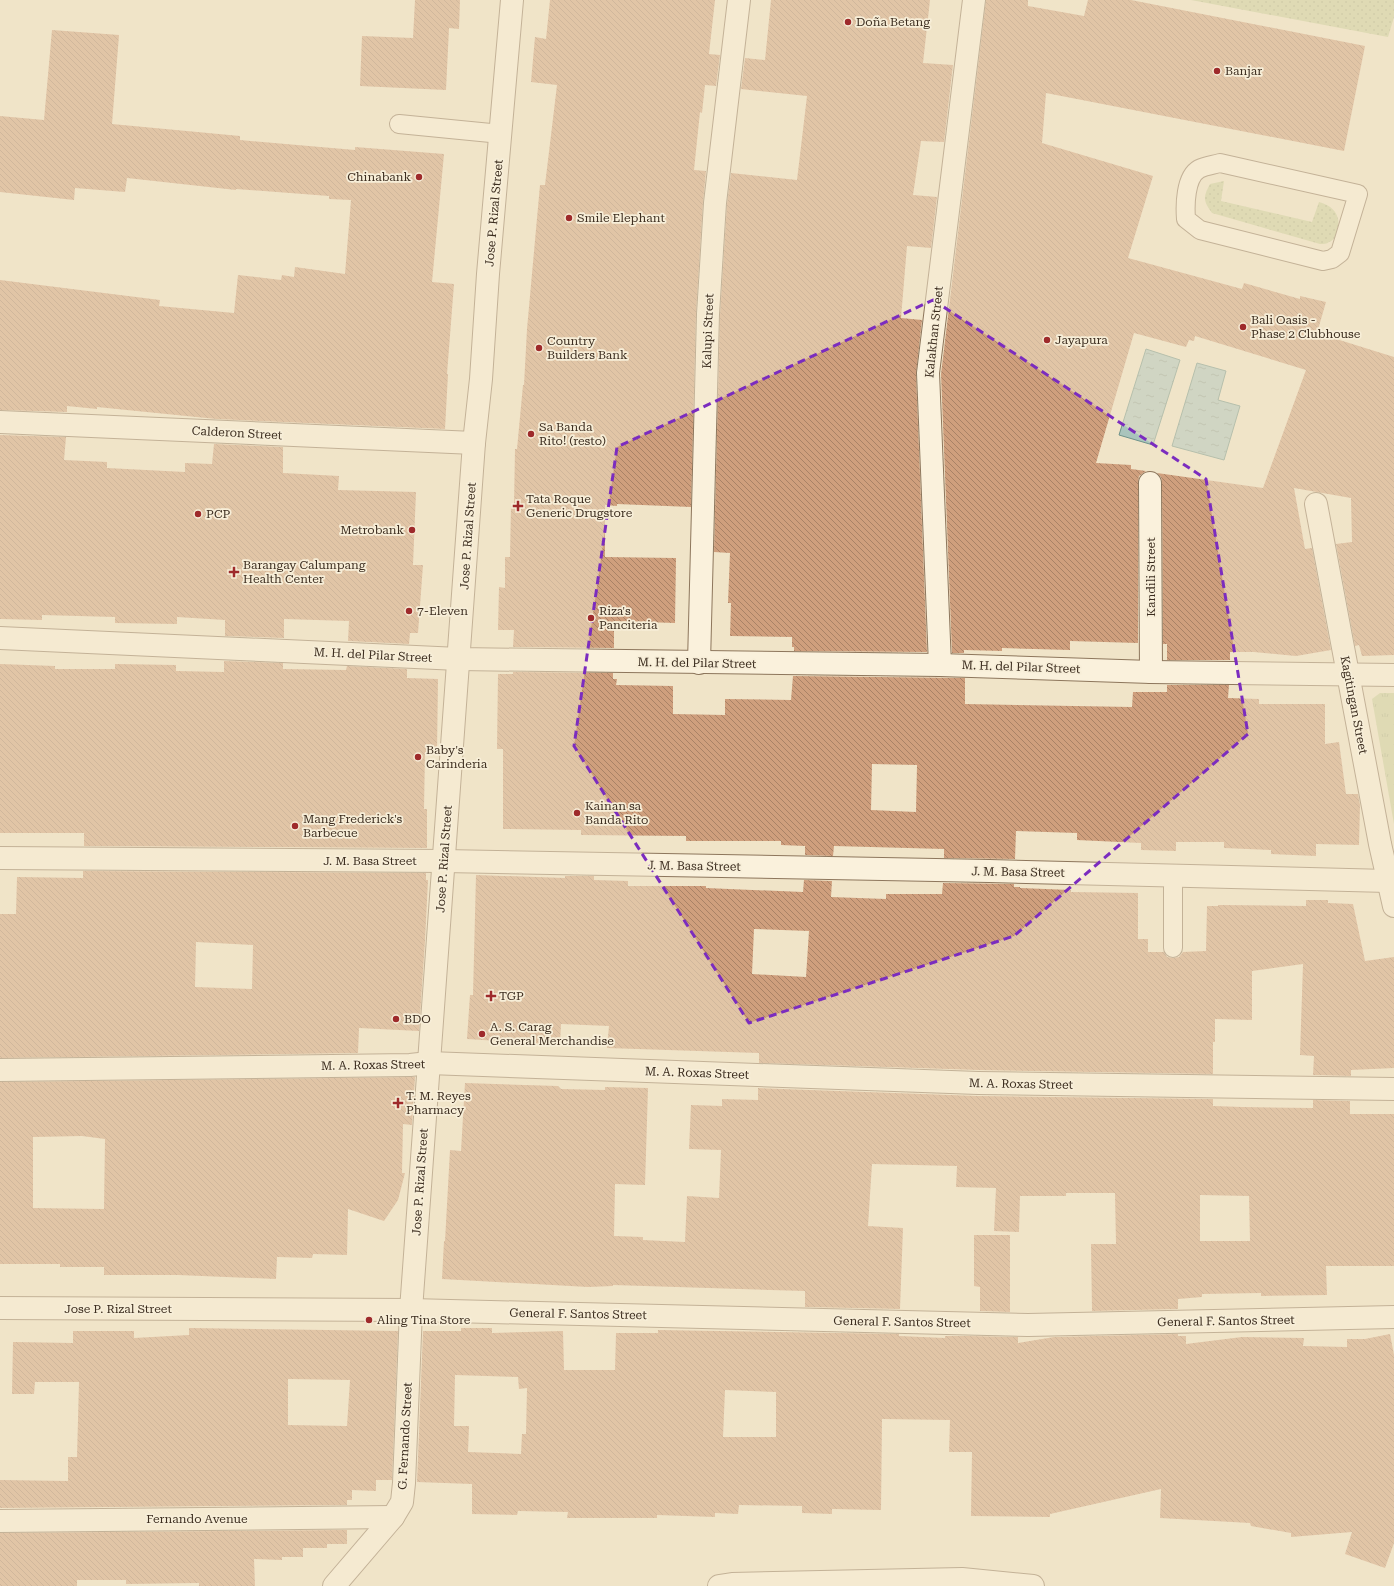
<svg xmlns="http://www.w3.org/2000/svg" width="1394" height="1586" viewBox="0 0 1394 1586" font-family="'Roboto Serif',serif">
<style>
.grass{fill:url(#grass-dots)}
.park{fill:url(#park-tufts)}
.water{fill:url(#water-ripples);stroke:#6f938a}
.building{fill:url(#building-back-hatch);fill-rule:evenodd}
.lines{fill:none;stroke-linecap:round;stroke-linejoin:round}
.service-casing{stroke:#8d765c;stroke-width:20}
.pedestrian-casing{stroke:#8d765c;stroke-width:24}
.minor-casing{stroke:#8d765c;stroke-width:24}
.tertiary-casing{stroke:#8d765c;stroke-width:24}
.service{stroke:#faf1dc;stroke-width:18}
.pedestrian{stroke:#faf1dc;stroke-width:22}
.minor{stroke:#faf1dc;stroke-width:22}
.tertiary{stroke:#faf1dc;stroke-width:22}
.marked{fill:none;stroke:#7b2cbf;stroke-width:3;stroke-dasharray:8 5;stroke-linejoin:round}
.poi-dot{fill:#9e2a2b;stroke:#f7eed8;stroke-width:1.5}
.labels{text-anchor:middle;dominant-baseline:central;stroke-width:3.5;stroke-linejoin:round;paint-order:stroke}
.poi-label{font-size:12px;fill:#3d2e20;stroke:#f7eed8;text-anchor:start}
.street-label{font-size:12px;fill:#3d2e20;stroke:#f7eed8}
</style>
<defs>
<pattern id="grass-dots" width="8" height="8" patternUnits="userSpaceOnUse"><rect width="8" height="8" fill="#c9cf9b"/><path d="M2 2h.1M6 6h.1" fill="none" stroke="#aeb285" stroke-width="1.8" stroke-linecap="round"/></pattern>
<pattern id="park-tufts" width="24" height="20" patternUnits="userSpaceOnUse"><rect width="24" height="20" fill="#c9cf9b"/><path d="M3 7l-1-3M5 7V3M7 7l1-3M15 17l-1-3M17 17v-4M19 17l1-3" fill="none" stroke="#aeb285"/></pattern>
<pattern id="water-ripples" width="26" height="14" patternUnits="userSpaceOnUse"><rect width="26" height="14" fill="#a9c4bc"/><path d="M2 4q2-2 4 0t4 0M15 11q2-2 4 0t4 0" fill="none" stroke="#8ba098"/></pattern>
<pattern id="building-back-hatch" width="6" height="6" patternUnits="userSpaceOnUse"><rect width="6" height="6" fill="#cf9f7d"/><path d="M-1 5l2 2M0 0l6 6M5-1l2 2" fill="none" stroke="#a98266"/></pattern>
</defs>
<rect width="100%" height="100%" fill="#f0e4c8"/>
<g class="grass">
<path d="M1191,0H1394V17L1388,37Z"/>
<path d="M1224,181L1221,201L1312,222L1319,202C1325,204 1331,206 1335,212C1341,220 1340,238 1329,242C1327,244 1323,244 1320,244L1212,213C1203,201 1203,197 1210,184Z"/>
</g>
<path class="park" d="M1380,693H1394V824L1372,699Z"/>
<g class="water">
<path d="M1146,349L1180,360L1153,445L1119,435Z"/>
<path d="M1197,363L1226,371L1218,400L1240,406L1224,460L1172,446Z"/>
</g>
<g class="building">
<path d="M415,0H460L459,29L449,28L446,90L360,86L362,36L413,38Z"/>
<path d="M550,0H715L709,54L720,55L716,86L705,85L702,113L700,112L694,170L706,171L703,202L696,313L691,507L617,504V506L605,505V557L676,558L675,623L614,621V648L513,647L514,630H498L499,587L505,588V557H510L511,506H514L515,449H517L523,385H524L527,329L540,185H545L557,85L531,82L535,37L546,39Z"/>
<path d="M771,0H930L923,63L953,65L944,142L921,141L913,195L937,197L931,248L907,246L901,318L922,320L916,374L927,652L794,651V647H792V637L730,636L731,603H728L730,553L714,552L720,315L727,204L731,173L797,180L807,96L741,89L745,58L765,60Z"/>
<path d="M986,0H1028V6L1084,16L1088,0H1131L1365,46L1344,151L1046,93L1042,143L1153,176L1128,258L1242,289L1244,283L1300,299V296L1326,302L1317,333L1394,357V655L1362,656L1359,645L1355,646L1336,544L1352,542L1351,498L1294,488L1305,549L1312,548L1331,650L1296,656L1254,652H1230V660H1167V644H1163L1162,483L1161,477L1157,473L1263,488L1306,370L1195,336L1194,341L1189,340L1186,347L1134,333L1096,463L1131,465V469L1146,471L1139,476L1138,483V643L1070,641V650L1002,648V651L964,650V653H952L941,374Z"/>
<path d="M52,30L119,35L112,124L240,136V140L355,150V147L444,154L432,282L454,284L447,374H448L445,429L216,419L97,407V409L67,406V412L0,410V280L160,300L159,306L234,313L238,275L281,280L282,275L294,277L295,267L345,274L351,200L329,199V196L236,189V190L127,178L125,192L75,188L74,200L0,192V116L44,120Z"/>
<path d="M0,435L66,437L64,460L107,462V468L185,472V463L212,464L214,444L283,447V473L339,476L338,490L416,492L413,565H423L418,633H410L409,644L348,641L349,621L284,619V638L225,636V620L177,617V624L115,623V617L42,615V620L0,619Z"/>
<path d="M224,661L283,663V669L346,670L347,666L407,669V678L438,679L437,752H425L424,809H427V848L84,846V833H0V664L55,666V669H115V664L176,665V671L224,672Z"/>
<path d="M513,672L613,673V679H617L616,685L673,686V714L725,715V699L791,700L793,676L965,678V704L1132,707L1133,692H1167V685H1229L1228,698L1259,699V704H1325V744L1339,742L1346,794H1358L1360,805L1359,845L1316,844V856L1271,854V850L1224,848V842H1176V851L1141,850V843L1077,840V833L1016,831L1015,859L944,858V849L834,846L833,856L805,855V846L781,845V841H686V836L581,835V830L503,829V749H497L498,674H513ZM872,764L917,765L916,812L871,810Z"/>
<path d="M83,871L426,873V880H428L425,941L419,1031L359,1028L358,1053L0,1058V914H16L17,877L83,878ZM196,942L253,945L252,989L195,987Z"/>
<path d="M476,875L565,878V876H594V880L628,881V886H706V888L803,892L804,880L832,881L831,897L886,899V894H942L943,883L1014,884V887H1020V888L1071,890V892L1138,893V939H1148V952H1164L1167,957L1173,958L1179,957L1183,952L1206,951L1207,906H1218V905L1306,906V900H1328V903L1353,904L1365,961L1394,957V1068L1351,1070V1076L1313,1075L1314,1056L1300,1055L1303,964L1252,971V1020L1215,1019V1042H1213V1074L978,1070L759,1063V1053L607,1048L609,1026L561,1024L560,1045L467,1039L470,995H473ZM754,929L809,931L806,977L752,974Z"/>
<path d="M415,1077L412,1125L403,1124L402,1173H405L398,1200L384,1221L348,1209L347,1255L313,1254L312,1258L277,1257L276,1279L178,1275H104V1267H60V1264H0V1082ZM82,1136L105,1139L104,1209L33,1208V1137Z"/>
<path d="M465,1083L558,1086L561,1089L605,1090V1087L648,1088L645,1185L615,1184L614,1236L643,1237V1240L685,1242L687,1196L719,1198L721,1150L689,1149L691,1105L722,1106V1099L758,1100V1088L978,1096L1213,1099V1106L1242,1107L1313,1108V1100L1350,1101V1114H1394V1266H1326L1327,1295L1261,1296V1293L1202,1294V1297L1178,1299V1309L1092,1311L1091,1244H1116L1115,1193H1066V1196H1020L1019,1232L994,1231L996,1188L956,1187L957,1166L872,1164L868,1226L903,1228L900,1309L805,1307V1291L613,1285V1286L588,1287L442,1279L444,1241H445L450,1150L461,1151ZM1200,1195L1249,1196L1250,1241H1200Z"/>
<path d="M974,1235H1010V1312L980,1311V1287L974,1286Z"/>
<path d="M189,1328L398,1331L392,1480H376V1491L352,1490V1500H347V1505L0,1508V1480L68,1481V1457H77L79,1382H35L34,1394H12L13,1342L73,1343V1331H134V1338L189,1335ZM288,1379L350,1380L347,1426L288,1425Z"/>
<path d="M461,1328H492V1333L563,1331L564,1370H615L616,1333H658V1330L899,1334V1336L945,1338V1336H968L1018,1337V1343L1054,1337L1178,1334V1336H1186V1344L1242,1337L1304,1338L1303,1346L1347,1347V1339H1365L1390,1334L1394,1355V1543L1385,1568L1345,1554L1352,1532L1291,1537V1533L1251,1526L1250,1523L1160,1518L1161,1489L1050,1514V1517L971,1516L972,1452H949L950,1420L882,1419L881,1510L832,1509V1514L802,1513V1506L739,1505L738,1514L715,1513V1517L657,1515V1518H567L568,1512L518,1511L517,1515L472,1514V1484L417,1482L423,1331H461ZM455,1375L518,1377L519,1389L527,1388L526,1434H522L521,1454L468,1452L469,1426H454ZM725,1390L776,1392V1437H723Z"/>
<path d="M347,1530V1544H327V1548H303V1557H282V1560L254,1559L255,1586H199V1583L126,1584V1580H77V1586H0V1533Z"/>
</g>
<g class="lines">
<g class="service-casing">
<g id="service">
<path d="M399,124L501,134"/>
<path d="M1220,163L1358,194L1340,253L1332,259L1323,261L1200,230L1186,219C1185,206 1185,177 1199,169C1205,166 1213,165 1220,163Z"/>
<path d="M1173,948V888L1174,876"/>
</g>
</g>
<g class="pedestrian-casing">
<path id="pedestrian" d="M719,1586L732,1584L962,1579L1033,1586"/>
</g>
<g class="minor-casing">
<g id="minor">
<path d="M1150,483L1151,672"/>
<path d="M1316,504L1380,844L1394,906"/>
<path d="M0,638L459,659L940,665L1151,672L1394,675"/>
<path d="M699,663L708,314L715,203L739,0"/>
<path d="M940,665L928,373L974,0"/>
<path d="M0,858L444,861L989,871L1388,881"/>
<path d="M0,1521L393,1517"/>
<path d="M334,1586L393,1517L402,1502L404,1483L411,1310"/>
</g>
</g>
<g class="tertiary-casing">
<g id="tertiary">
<path d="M0,422L474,443"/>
<path d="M0,1070L410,1065L429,1063L978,1083L1394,1089"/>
<path d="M0,1308L411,1310L1028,1325L1394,1317"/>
<path d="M411,1310L474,443L481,379L488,274L512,0"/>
</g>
</g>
<use href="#service" class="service"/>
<use href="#pedestrian" class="pedestrian"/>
<use href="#minor" class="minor"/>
<use href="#tertiary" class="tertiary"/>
</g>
<path d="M0 0H1394V1586H0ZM933,300L1206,479L1248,734L1014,936L749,1023L574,746L617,447Z" fill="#f0e4c8" fill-opacity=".55" fill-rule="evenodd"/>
<path class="marked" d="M933,300L1206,479L1248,734L1014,936L749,1023L574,746L617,447Z"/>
<g class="poi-dot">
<circle cx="848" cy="22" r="4"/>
<circle cx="1217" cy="71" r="4"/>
<circle cx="419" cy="177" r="4"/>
<circle cx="569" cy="218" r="4"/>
<circle cx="1243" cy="327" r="4"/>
<circle cx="1047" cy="340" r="4"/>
<circle cx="539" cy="348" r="4"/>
<circle cx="531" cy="434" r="4"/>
<path d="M516 500h4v4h4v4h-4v4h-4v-4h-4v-4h4z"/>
<circle cx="198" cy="514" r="4"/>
<circle cx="412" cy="530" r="4"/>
<path d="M232 566h4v4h4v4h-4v4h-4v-4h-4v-4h4z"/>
<circle cx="409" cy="611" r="4"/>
<circle cx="591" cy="618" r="4"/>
<circle cx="418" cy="757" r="4"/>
<circle cx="577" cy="813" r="4"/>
<circle cx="295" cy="826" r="4"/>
<path d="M489 990h4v4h4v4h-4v4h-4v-4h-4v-4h4z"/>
<circle cx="396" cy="1019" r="4"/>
<circle cx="482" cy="1034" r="4"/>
<path d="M396 1097h4v4h4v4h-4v4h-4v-4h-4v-4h4z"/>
<circle cx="369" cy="1320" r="4"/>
</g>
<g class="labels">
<g class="poi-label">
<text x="856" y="22">Doña Betang</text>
<text x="1225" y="71">Banjar</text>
<text x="411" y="177" text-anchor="end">Chinabank</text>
<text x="577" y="218">Smile Elephant</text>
<text x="1251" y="320">Bali Oasis -<tspan x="1251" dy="14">Phase 2 Clubhouse</tspan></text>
<text x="1055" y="340">Jayapura</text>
<text x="547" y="341">Country<tspan x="547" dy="14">Builders Bank</tspan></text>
<text x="539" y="427">Sa Banda<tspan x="539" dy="14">Rito! (resto)</tspan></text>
<text x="526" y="499">Tata Roque<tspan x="526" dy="14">Generic Drugstore</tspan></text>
<text x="206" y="514">PCP</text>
<text x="404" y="530" text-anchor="end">Metrobank</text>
<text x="243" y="565">Barangay Calumpang<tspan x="243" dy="14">Health Center</tspan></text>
<text x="417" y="611">7-Eleven</text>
<text x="599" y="611">Riza's<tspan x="599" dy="14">Panciteria</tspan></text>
<text x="426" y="750">Baby's<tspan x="426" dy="14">Carinderia</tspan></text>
<text x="585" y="806">Kainan sa<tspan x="585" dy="14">Banda Rito</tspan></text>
<text x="303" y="819">Mang Frederick's<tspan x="303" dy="14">Barbecue</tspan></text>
<text x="499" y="996">TGP</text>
<text x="404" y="1019">BDO</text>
<text x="490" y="1027">A. S. Carag<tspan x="490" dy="14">General Merchandise</tspan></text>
<text x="406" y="1096">T. M. Reyes<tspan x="406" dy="14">Pharmacy</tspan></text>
<text x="377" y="1320">Aling Tina Store</text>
</g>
<g class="street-label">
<text transform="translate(494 213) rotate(-85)">Jose P. Rizal Street</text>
<text transform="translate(708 331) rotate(-88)">Kalupi Street</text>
<text transform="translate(934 332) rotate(-84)">Kalakhan Street</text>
<text transform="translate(237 433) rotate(3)">Calderon Street</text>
<text transform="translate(468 536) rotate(-86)">Jose P. Rizal Street</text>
<text transform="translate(1151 577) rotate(-90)">Kandili Street</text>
<text transform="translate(373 655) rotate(3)">M. H. del Pilar Street</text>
<text transform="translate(697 663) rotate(1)">M. H. del Pilar Street</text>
<text transform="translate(1021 667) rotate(2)">M. H. del Pilar Street</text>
<text transform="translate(1354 705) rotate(79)">Kagitingan Street</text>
<text transform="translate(444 859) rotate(-86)">Jose P. Rizal Street</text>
<text x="370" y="861">J. M. Basa Street</text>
<text transform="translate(694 866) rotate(1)">J. M. Basa Street</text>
<text transform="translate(1018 872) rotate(1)">J. M. Basa Street</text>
<text transform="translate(373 1065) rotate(-1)">M. A. Roxas Street</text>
<text transform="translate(697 1073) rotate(2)">M. A. Roxas Street</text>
<text transform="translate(1021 1084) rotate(1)">M. A. Roxas Street</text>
<text transform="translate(420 1182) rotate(-86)">Jose P. Rizal Street</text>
<text x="118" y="1309">Jose P. Rizal Street</text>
<text transform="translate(578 1314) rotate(1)">General F. Santos Street</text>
<text transform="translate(1226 1321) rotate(-1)">General F. Santos Street</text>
<text transform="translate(902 1322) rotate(1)">General F. Santos Street</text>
<text transform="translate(405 1436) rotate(-87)">G. Fernando Street</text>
<text x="197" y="1519">Fernando Avenue</text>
</g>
</g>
</svg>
